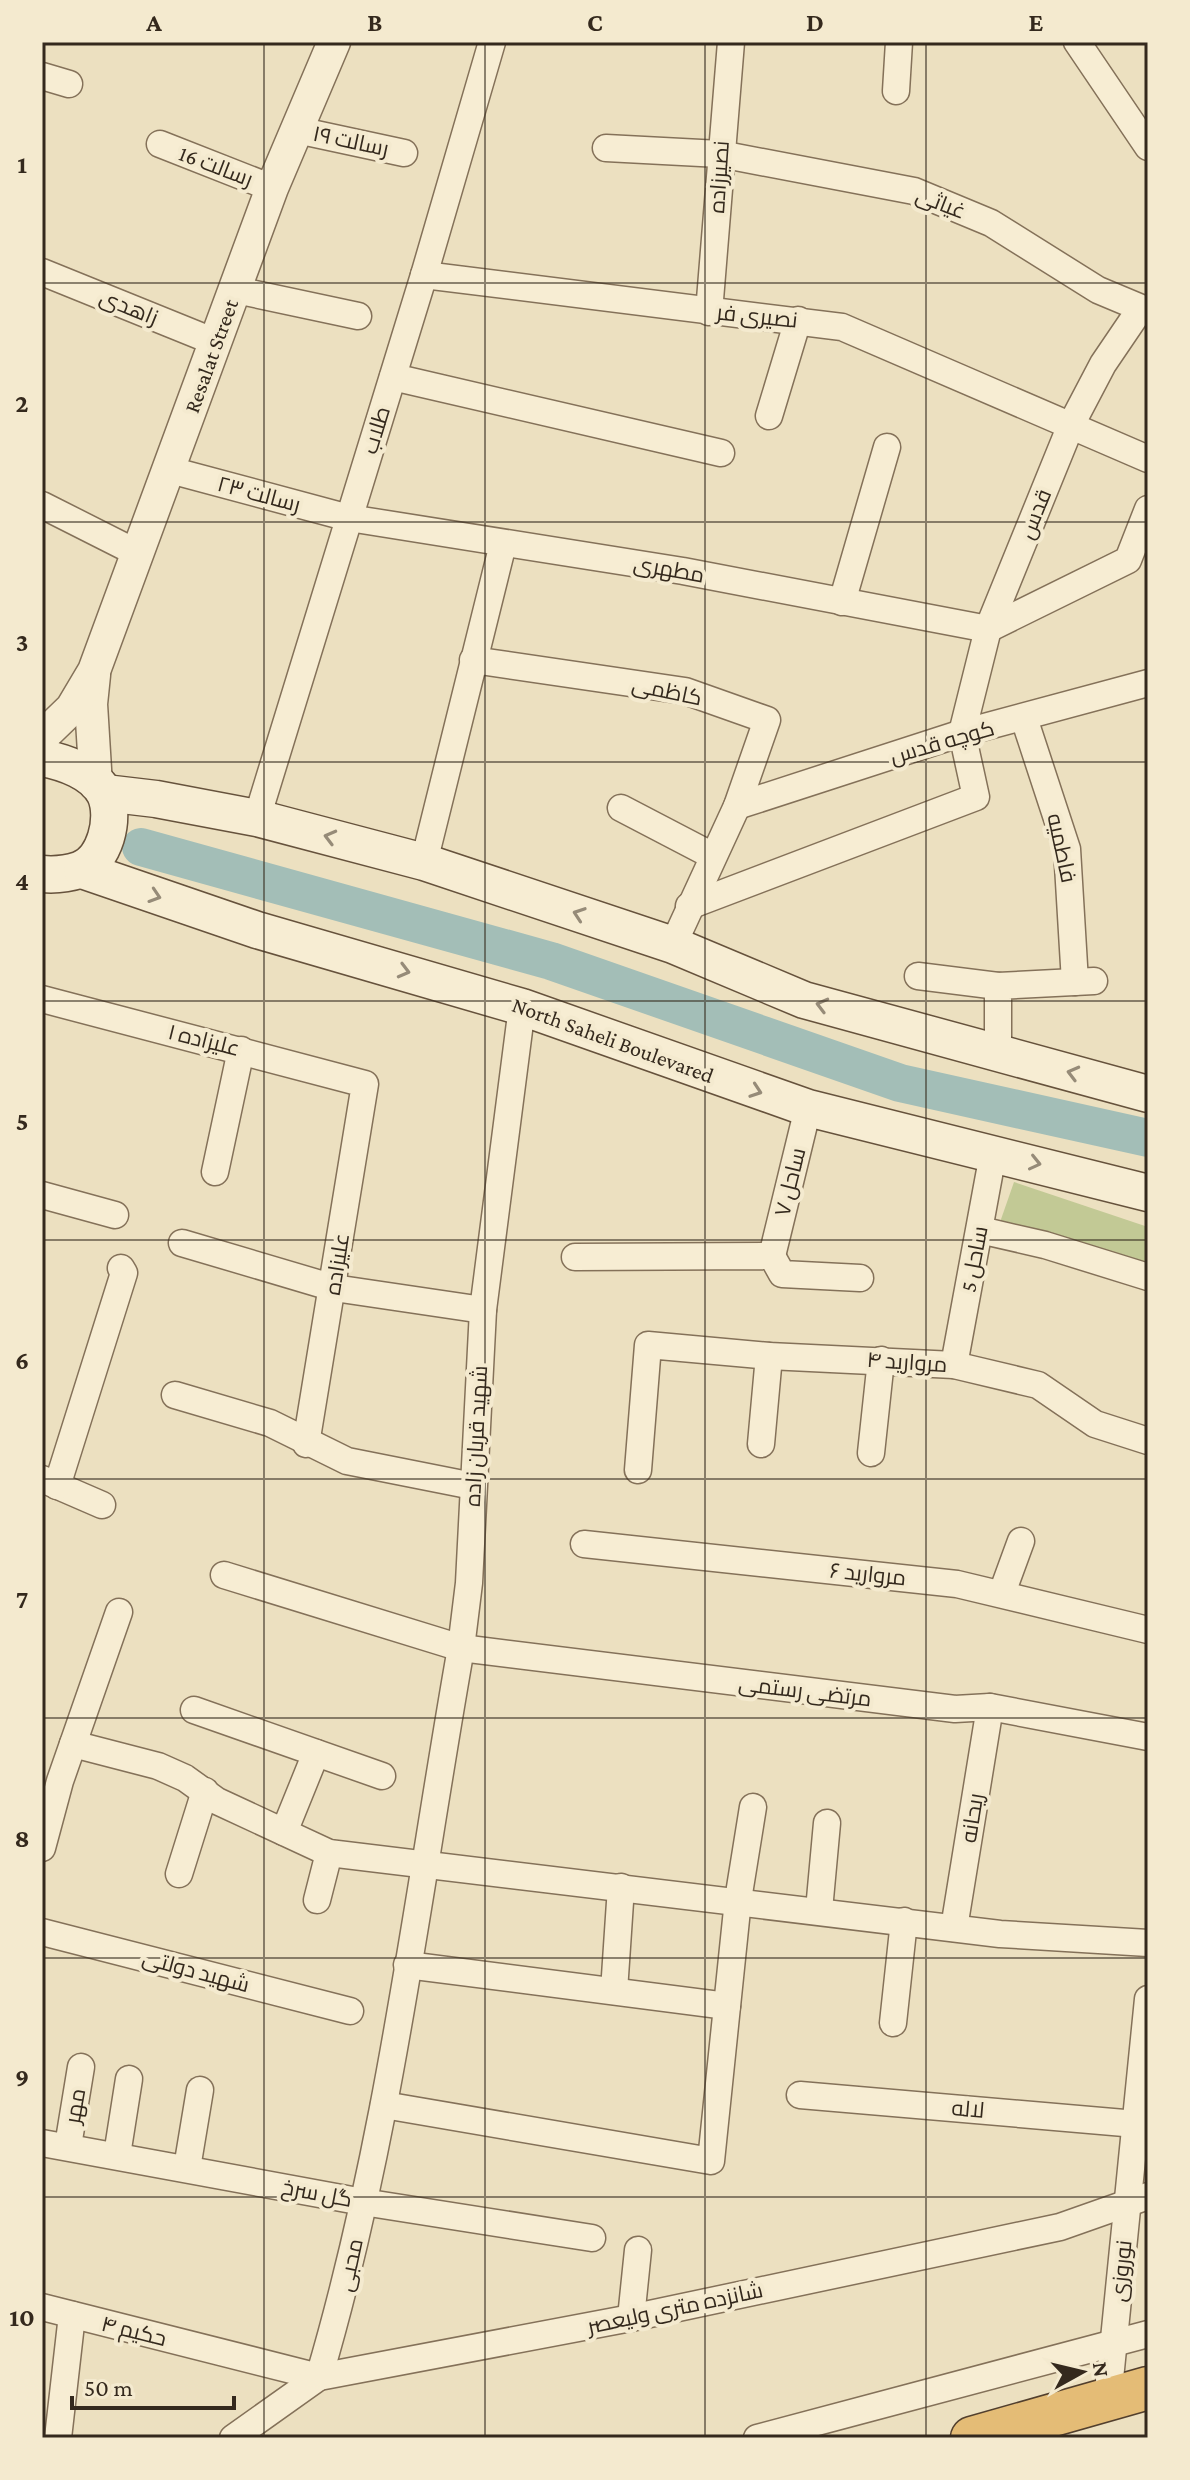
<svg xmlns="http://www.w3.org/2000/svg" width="1190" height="2480" viewBox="0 0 1190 2480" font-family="'Crimson Pro',Cairo,serif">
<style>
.green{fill:#c2c995}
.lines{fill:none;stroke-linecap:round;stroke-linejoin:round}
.river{stroke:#a3beb7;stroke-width:38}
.minor-casing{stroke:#847159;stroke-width:29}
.tertiary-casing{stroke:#847159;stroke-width:35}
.secondary-casing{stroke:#66523c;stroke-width:39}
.trunk-casing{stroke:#523f2d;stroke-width:45}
.minor{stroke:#f7edd3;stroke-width:26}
.tertiary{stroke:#f7edd3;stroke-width:32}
.secondary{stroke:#f7edd3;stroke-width:36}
.trunk{stroke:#e4bc76;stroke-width:42}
.oneway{stroke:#968b78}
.grid{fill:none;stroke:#34291d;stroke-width:2;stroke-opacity:0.55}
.labels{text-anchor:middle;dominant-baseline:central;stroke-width:8;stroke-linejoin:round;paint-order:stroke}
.street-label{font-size:22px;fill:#34291d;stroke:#f4eacf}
.neatline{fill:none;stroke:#34291d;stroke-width:3}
.grid-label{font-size:26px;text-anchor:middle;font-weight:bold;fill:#34291d}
</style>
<rect width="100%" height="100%" fill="#ece0c0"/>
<path class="green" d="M1014,1182L1148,1227V1273L999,1225Z"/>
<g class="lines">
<path class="river" d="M141,847L551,961L900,1083L1148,1138"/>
<g class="minor-casing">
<g id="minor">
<path d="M1077,42L1148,147"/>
<path d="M42,76L69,84"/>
<path d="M896,91L899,42"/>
<path d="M297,130L404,153"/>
<path d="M160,144L272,188"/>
<path d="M606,148L720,154L914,191L991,223L1098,290L1141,308L1103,364L1071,425L988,629L962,733L976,797L689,906"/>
<path d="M42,272L215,342"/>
<path d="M424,275L842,327L1148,459"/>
<path d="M236,290L358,316"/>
<path d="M709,312L731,42"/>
<path d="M393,377L721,453"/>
<path d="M769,416L798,320"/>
<path d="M170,470L349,518L683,571L988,629L1128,560L1148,509"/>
<path d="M42,505L139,554"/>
<path d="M842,602L887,447"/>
<path d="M473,660L685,691L767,720L737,806L673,945"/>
<path d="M1024,718L1067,849L1075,982"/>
<path d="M737,806L962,733L1148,683"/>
<path d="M621,808L713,856"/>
<path d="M257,818L424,275L492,42"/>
<path d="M424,862L503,544"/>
<path d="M918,976L998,986"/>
<path d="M42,999L365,1084L306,1444"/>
<path d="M998,1053V986L1094,981"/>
<path d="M215,1172L241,1050"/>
<path d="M42,1195L115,1215"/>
<path d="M980,1230L1045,1245L1148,1277"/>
<path d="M182,1243L334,1288L483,1310"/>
<path d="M772,1256L808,1108"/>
<path d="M575,1257L772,1256L782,1274L860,1278"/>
<path d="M954,1365L993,1154"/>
<path d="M175,1395L270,1423L347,1461L473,1486"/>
<path d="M761,1444L769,1356"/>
<path d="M871,1453L881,1360"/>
<path d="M638,1470L648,1345L769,1356L954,1365L1038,1385L1095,1424L1148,1441"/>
<path d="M42,1479L102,1505"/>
<path d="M57,1486L124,1273L121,1268"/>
<path d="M584,1544L957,1584L1148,1630"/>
<path d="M224,1575L461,1648L955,1709L990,1707L1148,1737"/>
<path d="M1002,1593L1021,1541"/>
<path d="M194,1710L382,1776"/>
<path d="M73,1744L158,1766L185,1778L217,1801L329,1853L1000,1934L1148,1943"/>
<path d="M284,1832L316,1753"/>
<path d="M42,1848L60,1781L119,1612"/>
<path d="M179,1874L205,1791"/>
<path d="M317,1900L329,1853"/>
<path d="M819,1910L827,1823"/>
<path d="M954,1928L990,1707"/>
<path d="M42,1932L350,2011"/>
<path d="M407,1965L727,2006"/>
<path d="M614,1991L621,1887"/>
<path d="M893,2023L904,1921"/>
<path d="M800,2095L1136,2124"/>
<path d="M384,2105L711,2161L738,1900L753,1807"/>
<path d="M42,2143L363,2202L592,2238"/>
<path d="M68,2146L81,2067"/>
<path d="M117,2155L129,2079"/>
<path d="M187,2168L200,2090"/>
<path d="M42,2307L319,2377"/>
<path d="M631,2318L638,2250"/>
<path d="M319,2377C389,2140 418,1891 461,1648L469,1583L483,1310L522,1007"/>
<path d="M1108,2399L1148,1999"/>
<path d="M58,2438L72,2315"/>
<path d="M233,2438L319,2377L631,2318L1060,2227L1148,2196"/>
<path d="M757,2438L1148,2334"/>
</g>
</g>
<g class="tertiary-casing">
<g id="tertiary">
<path d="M94,675L91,704L96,785"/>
<path d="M42,737L72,708L94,671L272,188L334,42"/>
</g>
</g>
<g class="secondary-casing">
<g id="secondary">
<path d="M42,758C64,762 94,772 105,794C116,818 105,861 79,870C67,874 54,875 42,874"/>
<path d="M105,793L156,799L257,818L424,862L673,945L804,1000L1148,1094"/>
<path d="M82,870L257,930L522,1007L808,1108L1148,1193"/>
</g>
</g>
<g class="trunk-casing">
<path id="trunk" d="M972,2438L1148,2388"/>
</g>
<use href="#minor" class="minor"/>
<use href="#tertiary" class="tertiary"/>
<use href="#secondary" class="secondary"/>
<use href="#trunk" class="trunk"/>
</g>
<defs><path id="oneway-chevron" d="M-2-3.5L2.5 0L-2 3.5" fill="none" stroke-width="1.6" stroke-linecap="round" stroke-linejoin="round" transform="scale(2)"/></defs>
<g class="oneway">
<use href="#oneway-chevron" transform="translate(330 837) rotate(-165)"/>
<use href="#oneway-chevron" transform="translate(155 896) rotate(18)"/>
<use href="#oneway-chevron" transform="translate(579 914) rotate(-161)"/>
<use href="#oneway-chevron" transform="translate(404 971) rotate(15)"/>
<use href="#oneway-chevron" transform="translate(822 1005) rotate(-165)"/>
<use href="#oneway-chevron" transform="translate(1073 1073) rotate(-165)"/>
<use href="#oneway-chevron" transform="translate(756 1091) rotate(19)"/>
<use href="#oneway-chevron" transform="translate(1035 1163) rotate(13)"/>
</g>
<path class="grid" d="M264,42V2438M485,42V2438M705,42V2438M926,42V2438M42,283H1148M42,522H1148M42,762H1148M42,1001H1148M42,1240H1148M42,1479H1148M42,1718H1148M42,1958H1148M42,2197H1148"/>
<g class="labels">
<g class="street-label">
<text transform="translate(351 141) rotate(12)">رسالت ۱۹</text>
<text transform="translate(216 166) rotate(21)">رسالت 16</text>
<text transform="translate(719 177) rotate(-86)">نصیرزاده</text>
<text transform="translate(941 203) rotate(21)">غیاثی</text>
<text transform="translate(129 307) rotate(22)">زاهدی</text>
<text transform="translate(757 316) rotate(6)">نصیری فر</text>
<text transform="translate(211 356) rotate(-70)">Resalat Street</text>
<text transform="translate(376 430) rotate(-73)">طلاب</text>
<text transform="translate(259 494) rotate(15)">رسالت ۲۳</text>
<text transform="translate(1035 514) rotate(-68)">قدس</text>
<text transform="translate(669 569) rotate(10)">مطهری</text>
<text transform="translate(667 691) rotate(12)">کاظمی</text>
<text transform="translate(942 742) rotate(-16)">کوچه قدس</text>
<text transform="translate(1062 848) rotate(78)">فاطمیه</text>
<text transform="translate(204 1040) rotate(14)">علیزاده ۱</text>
<text transform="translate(613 1040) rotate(20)">North Saheli Boulevared</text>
<text transform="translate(790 1182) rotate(-76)">ساحل ۷</text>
<text transform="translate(974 1259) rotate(-79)">ساحل 5</text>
<text transform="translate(337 1264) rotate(-81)">علیزاده</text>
<text transform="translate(907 1362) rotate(4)">مروارید ۴</text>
<text transform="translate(476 1436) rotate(-87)">شهید قربان زاده</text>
<text transform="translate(868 1574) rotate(6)">مروارید ۶</text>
<text transform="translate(805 1691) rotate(7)">مرتضی رستمی</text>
<text transform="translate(972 1818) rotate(-81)">ریحانه</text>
<text transform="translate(196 1971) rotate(15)">شهید دولتی</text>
<text transform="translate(75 2106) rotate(-80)">مهر</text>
<text transform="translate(968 2109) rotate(5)">لاله</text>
<text transform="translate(317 2193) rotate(11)">گل سرخ</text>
<text transform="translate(350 2265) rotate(-78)">محبی</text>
<text transform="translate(1121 2271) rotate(-84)">نوروزی</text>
<text transform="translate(675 2308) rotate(-12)">شانزده متری ولیعصر</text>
<text transform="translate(134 2331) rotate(14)">حکیم ۴</text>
</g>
</g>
<rect width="1190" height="2480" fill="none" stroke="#f4eacf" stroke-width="88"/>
<g transform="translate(1082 2372) rotate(82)" stroke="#f4eacf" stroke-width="6" paint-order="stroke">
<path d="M0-6L14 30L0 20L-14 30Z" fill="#34291d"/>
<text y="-12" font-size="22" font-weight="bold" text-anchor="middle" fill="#34291d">N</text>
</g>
<path d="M72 2396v12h162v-12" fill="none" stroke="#34291d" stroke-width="4"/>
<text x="84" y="2396" font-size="24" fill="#34291d" stroke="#f4eacf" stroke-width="6" paint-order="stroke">50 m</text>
<rect x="44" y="44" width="1102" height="2392" class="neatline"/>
<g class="grid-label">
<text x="154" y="31">A</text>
<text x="375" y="31">B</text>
<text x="595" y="31">C</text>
<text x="815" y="31">D</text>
<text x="1036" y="31">E</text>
<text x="22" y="173">1</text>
<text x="22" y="412">2</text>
<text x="22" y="651">3</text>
<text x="22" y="890">4</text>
<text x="22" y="1130">5</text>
<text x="22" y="1369">6</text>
<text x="22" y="1608">7</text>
<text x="22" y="1847">8</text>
<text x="22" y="2086">9</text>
<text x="22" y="2326">10</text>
</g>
</svg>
